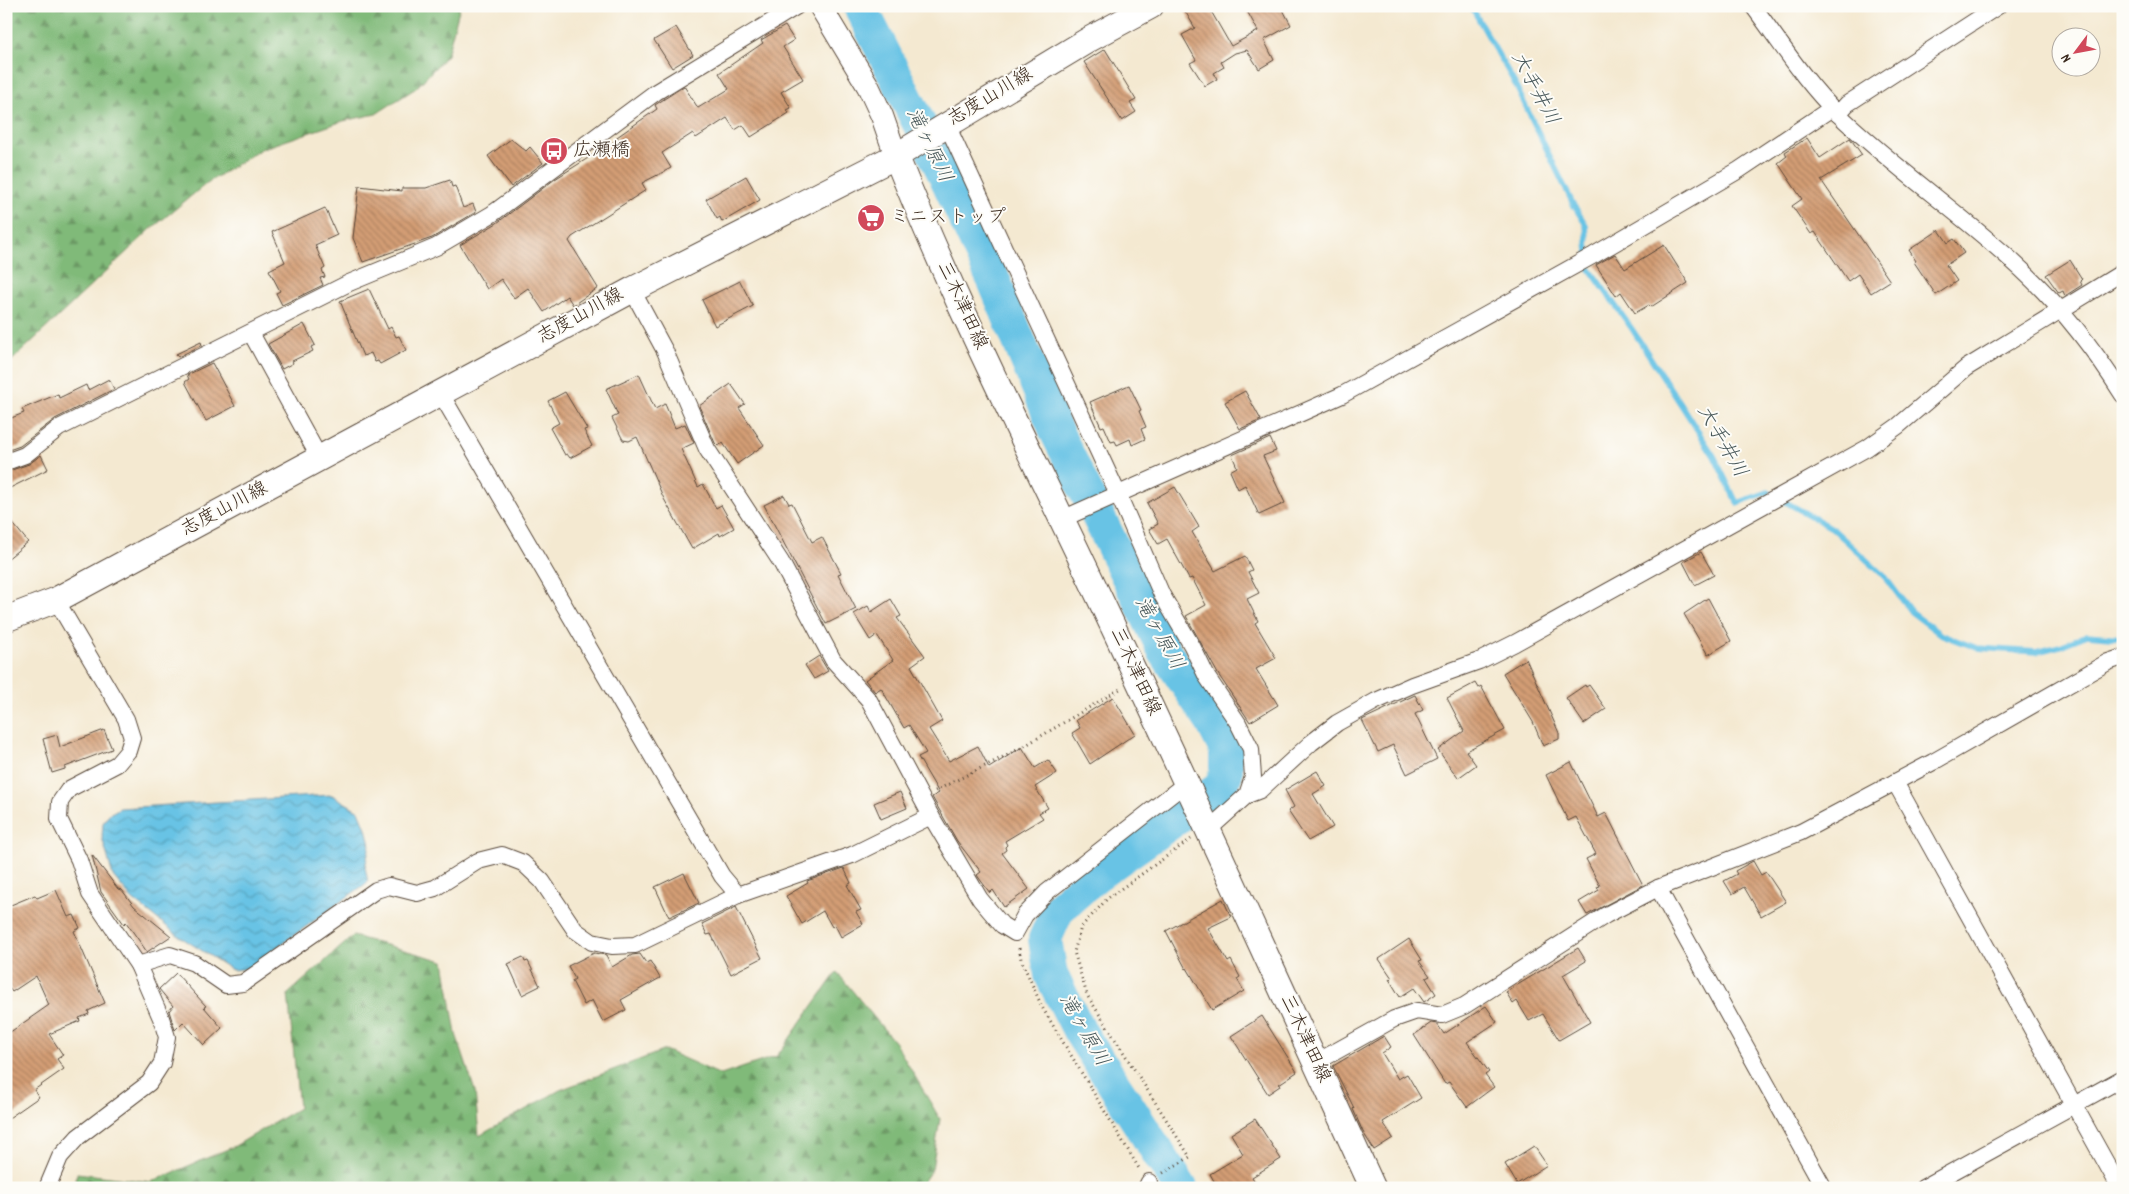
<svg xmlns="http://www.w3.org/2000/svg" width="2129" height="1194" viewBox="0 0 2129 1194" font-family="Dekko,'Klee One',sans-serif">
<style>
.forest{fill:url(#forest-firs);stroke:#5e724c}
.water{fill:url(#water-waves);stroke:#517682}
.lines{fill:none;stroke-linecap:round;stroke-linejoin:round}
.stream{stroke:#67c3e5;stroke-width:5.5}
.river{stroke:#67c3e5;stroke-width:34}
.building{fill:url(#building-back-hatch)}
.street-casing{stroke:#574739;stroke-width:18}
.secondary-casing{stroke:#574739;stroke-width:24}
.primary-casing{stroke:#574739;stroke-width:27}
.path{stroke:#574739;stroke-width:3;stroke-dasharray:1 4;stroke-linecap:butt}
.street{stroke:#fff;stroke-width:16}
.secondary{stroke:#fff;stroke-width:22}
.primary{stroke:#fff;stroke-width:25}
.labels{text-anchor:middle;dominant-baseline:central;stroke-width:4;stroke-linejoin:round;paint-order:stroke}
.street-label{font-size:19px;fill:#3b2a1e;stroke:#fdfcf7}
.poi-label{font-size:19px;fill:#3b2a1e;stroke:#fdfcf7;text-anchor:start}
.water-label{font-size:20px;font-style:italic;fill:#48585a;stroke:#fdfcf7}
</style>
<defs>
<pattern id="forest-firs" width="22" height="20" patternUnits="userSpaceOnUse" patternTransform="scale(1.25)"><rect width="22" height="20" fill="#80ba79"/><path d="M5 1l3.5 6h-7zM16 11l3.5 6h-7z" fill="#6a9763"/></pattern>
<pattern id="water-waves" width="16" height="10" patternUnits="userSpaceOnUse" patternTransform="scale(1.25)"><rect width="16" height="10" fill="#67c3e5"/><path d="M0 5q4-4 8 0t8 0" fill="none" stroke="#569fb9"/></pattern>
<pattern id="building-back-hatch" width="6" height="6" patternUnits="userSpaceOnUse" patternTransform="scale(1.25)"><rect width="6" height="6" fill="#d39d75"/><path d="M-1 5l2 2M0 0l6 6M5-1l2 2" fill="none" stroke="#ac805f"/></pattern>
</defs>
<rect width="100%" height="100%" fill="#fdfcf7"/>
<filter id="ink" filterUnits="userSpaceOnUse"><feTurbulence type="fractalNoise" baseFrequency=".02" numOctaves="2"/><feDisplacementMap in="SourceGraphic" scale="10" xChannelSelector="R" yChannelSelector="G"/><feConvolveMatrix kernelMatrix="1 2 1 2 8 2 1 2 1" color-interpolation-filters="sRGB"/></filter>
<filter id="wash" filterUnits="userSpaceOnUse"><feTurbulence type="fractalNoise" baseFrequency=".0096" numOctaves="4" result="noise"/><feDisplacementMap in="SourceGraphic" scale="20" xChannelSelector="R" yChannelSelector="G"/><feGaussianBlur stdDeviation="1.12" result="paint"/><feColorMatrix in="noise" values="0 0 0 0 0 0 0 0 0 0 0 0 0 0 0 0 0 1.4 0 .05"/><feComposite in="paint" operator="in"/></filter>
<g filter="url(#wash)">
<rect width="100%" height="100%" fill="#f4e9d1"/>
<g class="forest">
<path d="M6,6H460L447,55L416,88L376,114L343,121L261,149L207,183L151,229L6,366Z"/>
<path d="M353,936L444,961L456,1034L475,1091L479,1136L560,1090L665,1050L721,1075L777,1056L837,972L896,1044L940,1119L932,1169L919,1188H75L77,1173L151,1182L235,1146L299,1108L288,994Z"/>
</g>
<path class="water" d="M332,795L359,811L366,828L370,845L365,867L368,882L247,969L232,970L179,936L132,899L113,876L102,837L103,823L109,814L120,808Z"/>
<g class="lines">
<path class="stream" d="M1471,6L1514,82L1574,206L1586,225L1589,268L1632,329L1714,456L1737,503L1768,492L1832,528L1885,577L1911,612L1940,634L1977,648L2037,652L2060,646L2087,635L2123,638"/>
<path class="river" d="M860,6L944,173L995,283L1056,431L1165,652L1212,722L1226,750V773L1221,787L1094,877L1058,909L1045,939L1051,975L1080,1032L1181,1188"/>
</g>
<g id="blocks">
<g class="building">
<path d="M1182,6H1208L1231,46L1258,31L1247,11L1257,6H1281L1291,25L1264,40L1274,60L1259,69L1247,50L1235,53L1221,62L1224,67L1214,73L1217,79L1205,86L1190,63L1196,60L1182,35L1195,28Z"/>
<path d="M785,26L794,40L783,47L803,79L781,92L791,108L787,110L789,113L751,137L743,125L735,130L727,118L696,138L693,133L662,153L671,168L642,183L646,190L572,237L569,241L598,288L573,305L567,296L544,312L528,288L514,298L501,279L487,289L460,245L497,223L555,179L618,139L617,137L657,109L655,105L684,86L698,108L729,89L719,73L763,43L761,40Z"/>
<path d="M676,27L693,55L672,68L654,40Z"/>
<path d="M1105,49L1136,100L1130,103L1136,112L1122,121L1084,62Z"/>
<path d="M1807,138L1820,158L1850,138L1862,155L1821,180L1890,281L1871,293L1858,274L1848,281L1815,232L1811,234L1792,206L1802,199L1778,163L1787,156L1785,152Z"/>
<path d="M511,139L526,151L530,147L543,163L511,187L488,156Z"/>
<path d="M746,176L760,200L722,222L720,217L717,219L706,199Z"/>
<path d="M450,180L452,187L455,186L463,208L473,204L476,212L432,238L363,262L353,238L359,186L402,191V188H426Z"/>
<path d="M325,208L337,235L315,245L325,268L322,270L325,277L320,278L323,285L282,305L276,293L280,291L269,270L285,262L272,232Z"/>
<path d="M1939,230L1948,243L1954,239L1964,253L1946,265L1957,281L1936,295L1914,262L1916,261L1909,250Z"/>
<path d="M1664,245L1688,283L1651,307L1649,305L1635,313L1621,292L1616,296L1596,265L1615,254L1625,269Z"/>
<path d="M2070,260L2082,279L2080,281L2082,285L2065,296L2063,291L2059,293L2046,275Z"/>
<path d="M740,281L753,306L715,326L702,300Z"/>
<path d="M369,289L388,329L391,327L396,337L399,336L406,350L380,364L378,361L375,362L371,353L363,356L340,301Z"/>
<path d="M304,324L315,345L311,347L313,351L292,361L293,363L282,369L268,344Z"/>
<path d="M201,342L202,345L178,357L176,354Z"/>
<path d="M212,363L235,406L206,421L185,382L189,379L187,375Z"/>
<path d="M639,374L655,409L665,404L675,428L685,424L694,443L681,449L698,487L703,484L716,508L721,505L734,528L720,536L719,533L692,549L664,499L637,437L629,441L623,440L612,418L618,415L606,389Z"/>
<path d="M109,379L114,389L55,419L20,446L6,451V420L24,413L22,409L58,394L59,398L86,385L88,390Z"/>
<path d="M731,384L745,404L739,408L764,445L737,464L723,443L718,446L715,443L699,406Z"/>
<path d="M1129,385L1141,410L1139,411L1146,427L1141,429L1145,439L1132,445L1130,439L1117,445L1115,441L1111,442L1104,426L1101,427L1090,402Z"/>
<path d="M1245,391L1261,420L1240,429L1225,402Z"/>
<path d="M565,392L587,429L584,430L592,446L570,458L567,454L565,455L550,428L559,423L548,401Z"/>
<path d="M1270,438L1276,451L1263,456L1285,503L1259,515L1245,485L1238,489L1230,471L1237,467L1232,455Z"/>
<path d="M41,455L48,469L6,490V472L29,464Z"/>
<path d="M1175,487L1199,527L1192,532L1215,571L1245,556L1252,570L1248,572L1259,593L1247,599L1258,621L1255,623L1276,658L1256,669L1278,705L1250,722L1218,674L1186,616L1206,605L1192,578L1189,579L1167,539L1158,544L1149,529L1158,524L1147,503Z"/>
<path d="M784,495L789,504L792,503L812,542L822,537L841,573L838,574L856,609L826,624L764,505Z"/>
<path d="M6,515L28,542L6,560Z"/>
<path d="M1701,552L1714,575L1695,585L1683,562Z"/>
<path d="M1708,598L1731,641L1708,655L1684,614Z"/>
<path d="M891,599L901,616L897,618L925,656L911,666L942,721L929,729L949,761L978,746L989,768L1022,747L1035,768L1048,760L1057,773L1035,787L1048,808L1039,813L1043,818L1005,841L1007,845L1005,847L1006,850L1002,853L1029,889L1004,907L993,890L990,893L979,878L977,875L981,872L957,841L932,797L939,793L918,757L926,753L909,725L904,728L881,688L875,692L865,680L893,660L877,635L870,640L854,614L868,606L871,612Z"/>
<path d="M819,656L828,671L814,679L805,665Z"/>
<path d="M1526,659L1559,733V739L1543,746L1533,722L1503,673Z"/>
<path d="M1475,683L1478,688L1481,686L1505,730L1466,751L1476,765L1458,778L1438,750L1464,731L1447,698Z"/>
<path d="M1585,685L1586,687L1589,685L1606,709L1584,724L1566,698Z"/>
<path d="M1415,695L1423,710L1415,714L1437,759L1407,774L1393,745L1378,752L1362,720Z"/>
<path d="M1113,697L1135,734L1090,764L1072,733L1080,728L1076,720Z"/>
<path d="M104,730L112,749L65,767V769L52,773L43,739L57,735L60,747Z"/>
<path d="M1571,762L1598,817L1606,813L1643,885L1587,915L1579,902L1599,890L1597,887L1600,886L1586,859L1596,854L1576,817L1568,821L1546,775Z"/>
<path d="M1317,771L1326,786L1313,794L1333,827L1308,841L1288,811L1294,807L1285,790Z"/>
<path d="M900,792L907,808L881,819L874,803Z"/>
<path d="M92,855L118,889L122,890L134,906L171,936L147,952L126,922L124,924L101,892Z"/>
<path d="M1753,861L1761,875L1766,872L1786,902L1761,916L1744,887L1732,894L1724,881L1737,874L1735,871Z"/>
<path d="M844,868L851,883L847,885L861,910L856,912L863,924L841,937L835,925L832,927L823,911L802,924L786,896L808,883L807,881Z"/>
<path d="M684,873L699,903L669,917L655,887Z"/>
<path d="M56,890L68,917L74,915L80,928L74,931L105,1003L88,1011L89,1014L79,1018L80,1021L49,1034L63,1055L57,1059L64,1069L34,1090L39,1097L6,1120V1035L49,1005L36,976L12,992L6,984V907L35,895L37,898Z"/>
<path d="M1223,899L1231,917L1208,928L1228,962L1231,960L1240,977L1237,979L1244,991L1212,1010L1187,968L1186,969L1166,931Z"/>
<path d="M736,907L762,958L731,974L711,934L707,935L702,924Z"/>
<path d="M1409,939L1422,960L1419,961L1430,976L1426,978L1436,994L1424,1002L1414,988L1400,997L1389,979L1392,978L1379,959Z"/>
<path d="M1578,948L1586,961L1563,975L1590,1022L1559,1040L1543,1014L1529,1021L1517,1001L1513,1004L1506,992Z"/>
<path d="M594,953L606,955L612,967L632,955L640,954L646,963L650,961L660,978L621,1000L626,1010L603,1022L592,1000L584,1005L572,981L575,979L568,966Z"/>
<path d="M523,957L525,962L528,961L540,986L522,995L508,964Z"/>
<path d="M176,973L206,1006L204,1007L222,1028L204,1045L183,1022L175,1030L169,1011L173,1006L159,989Z"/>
<path d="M1486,1006L1497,1022L1467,1042L1489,1072L1485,1075L1494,1087L1467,1107L1449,1082L1445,1084L1414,1035L1431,1023L1437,1024L1444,1034Z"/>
<path d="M1262,1016L1297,1072L1279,1084L1280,1086L1268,1094L1231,1036Z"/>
<path d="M1384,1036L1391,1047L1382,1053L1398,1079L1407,1074L1421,1098L1383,1122L1393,1138L1374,1150L1363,1132L1353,1109L1354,1108L1333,1066Z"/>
<path d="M1255,1119L1281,1159L1252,1177L1259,1188H1218L1210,1174L1243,1154L1231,1134Z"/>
<path d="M1534,1146L1547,1165L1517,1184L1505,1164Z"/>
</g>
</g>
</g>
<g filter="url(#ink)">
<use href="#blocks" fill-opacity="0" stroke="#574739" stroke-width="1"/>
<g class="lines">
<g class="street-casing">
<g id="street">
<path d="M1753,6C1780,42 1805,82 1837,113C1895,169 1962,214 2021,269C2061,306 2094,349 2123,395"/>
<path d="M1838,114L1847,104L1998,6"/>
<path d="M947,125L1118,494L1162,595L1192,646L1207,677L1238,723L1251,749L1253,777L1247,795L1207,831"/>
<path d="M632,290L665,351L707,449L781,562L833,660L869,700L931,816L980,899L1002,925L1015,933L1025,915L1047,892L1185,784"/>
<path d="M251,333L320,459"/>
<path d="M441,394L722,876L738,895"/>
<path d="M6,462L25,455L59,428L349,283L436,247L492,214L656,92L797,6"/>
<path d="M1062,519L1342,395L1594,255L1739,170L1832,108"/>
<path d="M1895,782L2120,1188"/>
<path d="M1247,795L1260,790L1311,743L1337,723L1376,701L1412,685L1479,661L1515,643L1867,448L1898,426L1966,368L2123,272"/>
<path d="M1658,888L1824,1188"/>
<path d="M138,965L170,955L194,963L226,985L243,983L376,890L389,886L417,893L435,888L478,861L502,855L523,863L542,881L575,930L592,942L612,946L635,945L738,895L852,855L931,816"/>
<path d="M1315,1063L1394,1019L1417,1011L1442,1015L1464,1006L1606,915L1658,888L1801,832L1933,762L2108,662L2123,657"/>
<path d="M47,1188L60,1157L78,1137L149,1083L162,1063L167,1037L161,1018L138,965L90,894L79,860L59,819L60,802L69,789L117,764L128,751L132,738L126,719L56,600"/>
<path d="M1146,1188L1149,1182"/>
<path d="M1923,1188L2123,1078"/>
</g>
</g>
<g class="secondary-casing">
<path id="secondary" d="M820,6L868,86L882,116L896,156"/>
</g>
<g class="primary-casing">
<g id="primary">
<path d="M896,156C956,306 1030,451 1099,597C1192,793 1282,990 1373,1188"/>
<path d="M6,619L56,600L632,290L896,156L1090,39L1151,6"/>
</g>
</g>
<g class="path">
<path d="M935,791L1021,748L1120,689"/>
<path d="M1019,948L1021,959L1042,1007L1140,1170"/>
<path d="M1163,1173L1190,1157L1087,995L1074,952L1081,927L1108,898L1191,839"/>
</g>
<use href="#street" class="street"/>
<use href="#secondary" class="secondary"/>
<use href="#primary" class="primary"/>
</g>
</g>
<defs>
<g id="bus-disc" transform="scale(1.4375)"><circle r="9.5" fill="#d1495b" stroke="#fdfcf7"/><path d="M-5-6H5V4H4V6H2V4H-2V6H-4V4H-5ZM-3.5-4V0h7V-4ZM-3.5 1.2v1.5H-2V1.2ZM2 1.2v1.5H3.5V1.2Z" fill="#fff"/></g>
<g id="supermarket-disc" transform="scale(1.4375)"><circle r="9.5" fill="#d1495b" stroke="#fdfcf7"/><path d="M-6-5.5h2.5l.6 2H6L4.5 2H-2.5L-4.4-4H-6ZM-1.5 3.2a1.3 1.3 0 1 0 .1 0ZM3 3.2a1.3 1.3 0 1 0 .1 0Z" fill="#fff"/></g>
</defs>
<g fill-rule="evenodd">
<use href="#bus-disc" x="554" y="151"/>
<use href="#supermarket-disc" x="871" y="218"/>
</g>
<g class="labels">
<g class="street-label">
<text transform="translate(991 98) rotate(-31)">志度山川線</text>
<text transform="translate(961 306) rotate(65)">三木津田線</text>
<text transform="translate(581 317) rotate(-29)">志度山川線</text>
<text transform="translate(225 510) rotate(-28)">志度山川線</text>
<text transform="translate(1134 672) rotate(65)">三木津田線</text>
<text transform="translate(1304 1039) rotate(65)">三木津田線</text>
</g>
<g class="poi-label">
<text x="573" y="151">広瀬橋</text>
<text x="890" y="218">ミニストップ</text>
</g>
<g class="water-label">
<text transform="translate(1534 89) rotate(62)">大手井川</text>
<text transform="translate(928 146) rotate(64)">滝ヶ原川</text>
<text transform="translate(1721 442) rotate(60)">大手井川</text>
<text transform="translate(1158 634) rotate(61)">滝ヶ原川</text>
<text transform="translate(1083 1031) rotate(60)">滝ヶ原川</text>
</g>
</g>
<rect width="2129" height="1194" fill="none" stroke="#fdfcf7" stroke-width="25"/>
<g transform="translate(2076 52) rotate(238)"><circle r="24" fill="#fdfcf7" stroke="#afa8a0"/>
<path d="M0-4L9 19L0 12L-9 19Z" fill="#d1495b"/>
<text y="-8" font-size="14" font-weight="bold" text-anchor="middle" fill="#3b2a1e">N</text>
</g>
</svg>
